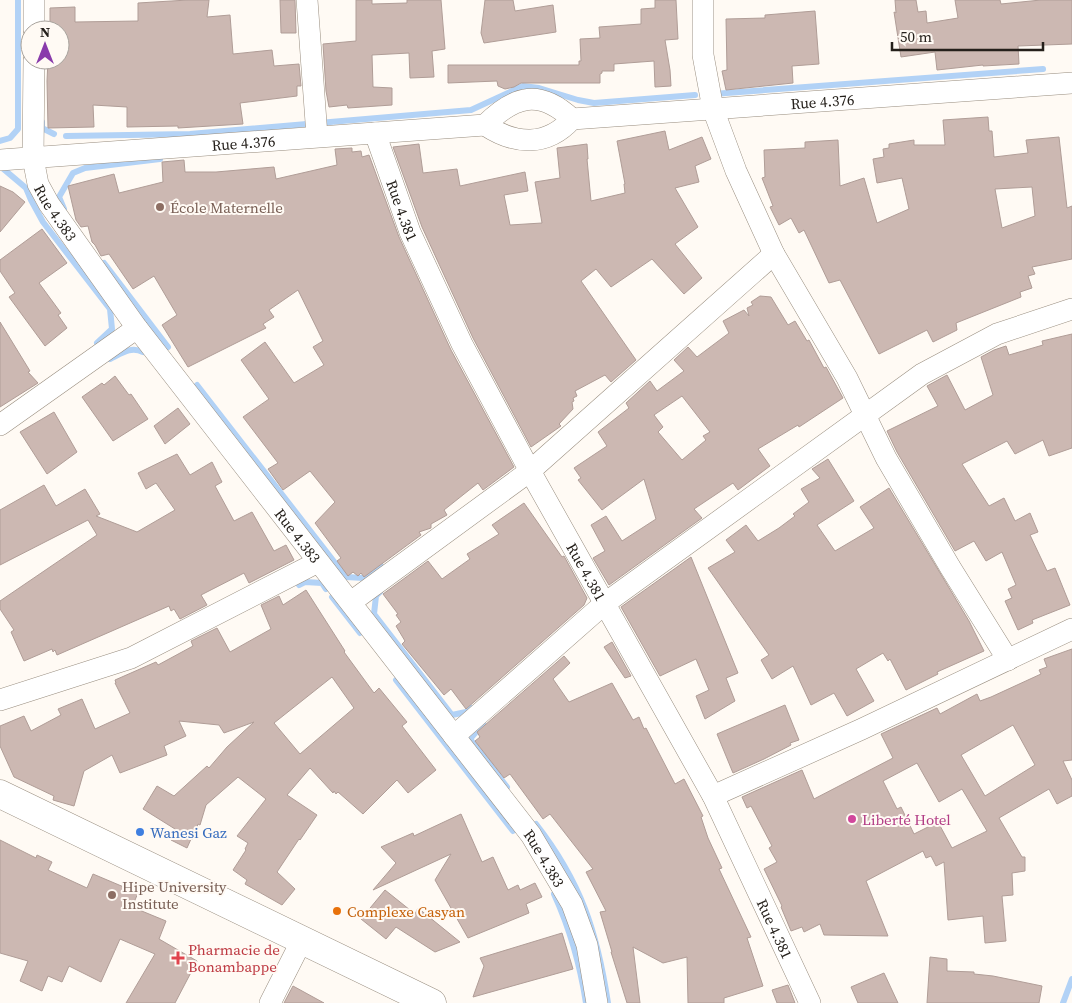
<svg xmlns="http://www.w3.org/2000/svg" width="1072" height="1003" viewBox="0 0 1072 1003" font-family="'Source Serif 4',serif">
<style>
.lines{fill:none;stroke-linecap:round;stroke-linejoin:round}
.stream{stroke:#b2d2f6;stroke-width:6}
.building{fill:#ccb8b2;stroke:#b09d97;fill-rule:evenodd}
.minor-casing{stroke:#988d7f;stroke-width:22}
.secondary-casing{stroke:#988d7f;stroke-width:29}
.minor{stroke:#fff;stroke-width:21}
.secondary{stroke:#fff;stroke-width:28}
.education-dot{fill:#8d6e63;stroke:#fffaf4;stroke-width:2}
.hotel-dot{fill:#d1479c;stroke:#fffaf4;stroke-width:2}
.shop-dot{fill:#3f7fe0;stroke:#fffaf4;stroke-width:2}
.food-dot{fill:#e8710a;stroke:#fffaf4;stroke-width:2}
.health-dot{fill:#e0444e;stroke:#fffaf4;stroke-width:2}
.labels{text-anchor:middle;dominant-baseline:central;stroke-width:4;stroke-linejoin:round;paint-order:stroke}
.street-label{font-size:15px;fill:#25201b;stroke:#fffaf4}
.education-label{font-size:15px;fill:#785e54;stroke:#fffaf4;text-anchor:start}
.hotel-label{font-size:15px;fill:#b23c85;stroke:#fffaf4;text-anchor:start}
.shop-label{font-size:15px;fill:#366cbe;stroke:#fffaf4;text-anchor:start}
.food-label{font-size:15px;fill:#c56008;stroke:#fffaf4;text-anchor:start}
.health-label{font-size:15px;fill:#be3a42;stroke:#fffaf4;text-anchor:start}
</style>
<rect width="100%" height="100%" fill="#fffaf4"/>
<g class="lines">
<g class="stream">
<path d="M713,94L1043,69"/>
<path d="M42,122V128L54,134"/>
<path d="M66,136L190,134L471,110L523,86L539,88L578,100L594,103L695,95"/>
<path d="M0,141L10,138L18,129V0"/>
<path d="M0,166L26,188L31,200L43,222L110,309L112,329L97,343"/>
<path d="M64,209L59,197L73,173L85,168L160,159"/>
<path d="M104,263L168,347"/>
<path d="M110,359C122,353 131,346 143,352"/>
<path d="M197,385L346,577L364,578L381,566"/>
<path d="M299,585L305,582L322,583L326,589"/>
<path d="M380,592L376,596L374,614L452,715L466,712L471,708"/>
<path d="M332,597L360,633"/>
<path d="M396,680L513,831"/>
<path d="M483,724L470,739L507,787"/>
<path d="M536,824C581,882 597,931 608,1003"/>
<path d="M554,894C570,929 580,964 586,1003"/>
<path d="M1063,1003L1072,979"/>
</g>
</g>
<g class="building">
<path d="M188,0H209L207,17L230,15L233,54L272,50L274,66L299,64L301,86H297V96L240,103L243,124L178,128V126L127,127V107L93,105L94,127L48,128L47,81L48,60H60V30H50V8L75,7V22L138,21V3Z"/>
<path d="M280,0H295L296,33H281Z"/>
<path d="M356,0H372V4L407,3V0H441L445,49L432,51L434,77L410,78L409,53L372,55L373,87L392,88V105L348,108L347,105L329,107L326,91L323,44L356,41Z"/>
<path d="M485,0H513L515,11L553,5L556,32L484,43L481,33Z"/>
<path d="M655,0H676L678,39L665,40L670,70L671,86L655,87L654,61L614,64V71H602V73L600,74V83H521L514,87L505,89L498,86L497,81L448,83V65H579V61H581L580,39L600,38L599,27L641,24V9L655,8Z"/>
<path d="M895,0H916L918,12L926,11L927,23L958,18L955,0H1000L1001,4L1041,0H1072V44L1018,46L1019,64L983,66V65L937,70L935,52L901,57L894,12L896,13Z"/>
<path d="M815,11L819,64L792,66L793,83L726,90L722,71L727,70L726,19L765,18V15Z"/>
<path d="M988,117L989,131H992L994,157L1028,153L1026,140L1059,137L1067,208L1072,206V259L1032,267L1035,274L1028,276L1032,288L1020,292L1021,297L956,323L957,330L933,342L927,330L879,354L840,280L829,283L804,230L799,233L791,218L779,225L770,207L773,206L762,178L765,177L764,150L805,148V142L838,140L840,186L864,178L877,223L909,209L902,178L877,183L873,159L884,157L883,149L889,148V144L914,140V145H945L943,120ZM1032,187L1035,216L1002,228L995,189Z"/>
<path d="M665,131L669,150L702,137L711,159L695,166L699,182L675,188L698,227L675,244L702,278L684,294L652,259L611,287L596,269L581,281L636,360L611,382L605,375L575,391L577,396L573,398L574,401L572,402L573,409L559,424L561,426L531,447L473,338L422,227L393,147L419,144L423,173L457,169L460,186L525,172L528,191L504,195L510,225L542,223L535,182L560,178L557,148L587,144L588,159H587L591,201L625,193L624,184H625L617,141Z"/>
<path d="M352,148V152L361,151L362,157L369,155L399,237L451,350L514,467L483,490L478,483L444,510L447,515L431,524V528L419,532L421,535L364,577L361,573L358,576L353,572L348,576L337,561L341,558L315,523L335,502L310,471L283,490L268,469L278,463L243,417L269,399L241,360L265,342L294,383L324,365L313,347L323,341L298,290L269,310L274,317L263,324L266,328L188,367L162,325L177,315L154,276L133,289L109,254L101,256L95,245L92,242L88,226L81,227L76,220L68,186L114,174L119,193L163,182L162,162L184,160L185,172H216L274,167L276,179L337,165L335,149Z"/>
<path d="M0,186L13,192L25,202L0,232Z"/>
<path d="M42,229L67,263L39,283L61,313L58,315L67,328L45,346L9,297L15,293L0,271V260Z"/>
<path d="M760,296L771,297L788,325L795,321L807,341L809,340L824,368L826,367L843,398L799,427L798,425L758,449L770,466L738,490L733,483L694,509L702,518L609,585L593,558L605,551L591,525L606,516L622,541L656,519L644,479L602,510L578,480L581,478L574,468L607,446L598,432L629,408L626,403L650,381L657,391L684,371L674,360L688,347L697,357L729,333L723,321L744,310L749,316L747,308L753,305L751,302ZM682,396L710,432L703,436L706,440L682,460L658,432L663,427L654,415Z"/>
<path d="M0,322L30,371L28,372L38,383L0,407Z"/>
<path d="M1072,334V448L1049,456L1043,440L1015,454L1007,441L962,464L989,506L1004,498L1015,521L1030,513L1038,532L1030,535L1047,571L1055,568L1070,605L1032,620L1033,623L1018,630L1005,601L1012,598L1008,589L1016,585L1002,552L986,561L974,541L955,551L897,452L887,431L938,406L927,386L947,375L965,410L993,395L981,357L994,350L1006,346L1009,355L1043,345L1042,341Z"/>
<path d="M115,376L129,395L131,394L148,419L113,441L82,397L102,383L104,385Z"/>
<path d="M178,408L190,424L165,444L154,426Z"/>
<path d="M54,412L77,452L47,474L20,432Z"/>
<path d="M177,454L190,475L212,462L222,482L215,486L234,521L252,512L274,551L286,545L294,560L249,583L244,573L201,595L207,605L180,619L174,609L171,611L169,606L57,655L55,650L53,652L52,649L24,661L11,632L14,630L0,609V601L97,535L88,520L0,565V510L44,485L56,506L85,489L100,514L96,516L137,532L175,510L156,483L146,489L138,473Z"/>
<path d="M828,459L854,501L817,525L835,551L874,528L860,507L889,488L969,621L984,651L937,672L938,674L906,690L890,659L888,661L883,653L856,669L874,701L847,716L834,693L811,705L793,666L772,679L761,660L769,655L708,568L735,552L726,540L746,525L758,541L779,528L795,516L793,514L809,502L801,489L820,478L812,469Z"/>
<path d="M524,503L562,557L564,556L587,598L584,605L466,709L451,689L444,695L402,644L405,641L396,626L401,622L396,615L398,614L383,594L428,561L442,579L470,559L467,554L499,534L492,525Z"/>
<path d="M691,557L738,673L726,678L735,701L705,719L696,696L709,690L696,659L660,676L621,607Z"/>
<path d="M306,590L345,651L344,652L374,693L379,688L407,722L402,726L436,770L408,793L397,780L363,814L338,792L336,794L334,791L333,793L310,768L287,795L317,815L300,840L299,839L277,872L295,889L282,905L245,884L247,880L233,870L246,850L245,849L248,843L237,836L266,799L238,777L206,805L200,825L198,824L193,839H191L187,848L171,840L175,829L143,809L157,786L174,796L207,766L209,768L227,747L254,722L224,733L219,725L179,721L186,736L164,746L167,755L120,773L112,755L84,771L74,806L53,800L54,796L14,777L0,746V726L24,716L31,731L61,715L58,709L82,699L95,729L130,713L115,683H116L115,680L156,662L158,665L193,646L191,641L217,628L230,652L271,629L261,605L279,596L283,605ZM332,677L354,708L300,754L274,723Z"/>
<path d="M612,642L631,676L625,678L604,647Z"/>
<path d="M1072,649V760L1063,761L1072,780V796L1057,804L1049,789L999,818L1022,857H1025V871L1012,873L1013,895L1002,896L1006,941L985,943L983,916L948,920L944,862L936,866L931,856L926,858L923,851L866,881L888,936L824,935L820,924L804,932L802,927L791,931L781,907L782,906L764,869L777,862L769,848L772,846L751,806L747,808L742,797L802,770L814,799L893,758L881,734L937,708L940,714L977,694L980,701L991,697L1041,674L1039,670L1047,667L1044,659ZM1013,725L1035,765L985,796L961,755ZM917,763L939,802L962,789L987,831L952,848L938,822L914,834L901,807L897,809L883,781Z"/>
<path d="M564,656L570,663L553,679L569,702L612,683L633,720L639,717L644,729L646,728L675,784L684,779L703,816L701,817L708,838L722,868L719,869L751,937L747,938L763,986L724,998V1003H688L687,957L663,963L633,947L640,1003H627L611,952H612L600,912L606,911L586,872L593,869L550,814L543,819L510,774L504,778L475,741L480,737L477,732Z"/>
<path d="M785,705L799,740L790,743L791,745L764,759L733,773L717,734Z"/>
<path d="M461,814L482,862L493,857L508,890L518,885L520,890L535,883L542,897L526,904L529,913L468,938L435,880L451,854L373,890L396,863L381,847L413,833L414,836Z"/>
<path d="M0,840L36,858L37,855L52,862L48,870L87,888L93,874L138,893L132,907L166,921L159,939L197,961L175,1003H126L155,954L120,939L101,982L69,966L62,982L48,976L42,991L20,981L28,961L0,953Z"/>
<path d="M385,890L415,914L418,908L460,942L435,952L396,927L386,939L361,919Z"/>
<path d="M562,933L573,969L473,997L484,966L480,958Z"/>
<path d="M930,957L947,959V971L974,972V974L993,976L1042,986L1039,1003H927Z"/>
<path d="M884,973L898,1003H858L851,987Z"/>
<path d="M788,985L795,1003H777L772,990Z"/>
<path d="M293,986L324,1003H284Z"/>
</g>
<g class="lines">
<g class="minor-casing">
<g id="minor">
<path d="M307,0L317,136"/>
<path d="M703,0V55L713,109L736,171L774,254L847,378L886,458L950,567L1008,660"/>
<path d="M34,30V0"/>
<path id="s1" d="M34,60L33,158L38,184L49,204L137,328L531,835L572,904L587,945L597,1003"/>
<path id="s2" d="M572,119L1072,83"/>
<path d="M485,125C515,95 540,89 572,119"/>
<path d="M485,125C515,145 547,147 572,119"/>
<path id="s3" d="M375,133L410,232L462,344L530,471L713,796L810,1003"/>
<path id="s4" d="M0,160L485,125"/>
<path d="M0,425L137,328"/>
<path d="M351,602L530,471L774,254"/>
<path d="M0,700L131,658L318,562"/>
<path d="M454,736L604,604L922,374L997,334L1072,309"/>
<path d="M713,796L862,729L1072,629"/>
<path d="M270,1003L302,940"/>
</g>
</g>
<g class="secondary-casing">
<path id="secondary" d="M0,794L432,1003"/>
</g>
<use href="#minor" class="minor"/>
<use href="#secondary" class="secondary"/>
</g>
<g class="education-dot">
<circle cx="160" cy="207" r="5"/>
<circle cx="112" cy="895" r="5"/>
</g>
<circle class="hotel-dot" cx="852" cy="819" r="5"/>
<circle class="shop-dot" cx="140" cy="832" r="5"/>
<circle class="food-dot" cx="337" cy="911" r="5"/>
<path class="health-dot" d="M175.5 950.5h5v5h5v5h-5v5h-5v-5h-5v-5h5z"/>
<g class="labels">
<g class="street-label">
<text stroke="none"><textPath href="#s2" startOffset="251">Rue 4.376</textPath></text>
<text stroke="none"><textPath href="#s4" startOffset="244">Rue 4.376</textPath></text>
<text stroke="none"><textPath href="#s3" startOffset="82">Rue 4.381</textPath></text>
<text stroke="none"><textPath href="#s1" startOffset="158">Rue 4.383</textPath></text>
<text stroke="none"><textPath href="#s1" startOffset="562">Rue 4.383</textPath></text>
<text stroke="none"><textPath href="#s3" startOffset="488">Rue 4.381</textPath></text>
<text stroke="none"><textPath href="#s1" startOffset="968">Rue 4.383</textPath></text>
<text stroke="none"><textPath href="#s3" startOffset="892">Rue 4.381</textPath></text>
</g>
<g class="education-label">
<text x="170" y="207">École Maternelle</text>
<text x="122" y="886">Hipe University<tspan x="122" dy="17">Institute</tspan></text>
</g>
<g class="hotel-label">
<text x="862" y="819">Liberté Hotel</text>
</g>
<g class="shop-label">
<text x="150" y="832">Wanesi Gaz</text>
</g>
<g class="food-label">
<text x="347" y="911">Complexe Casyan</text>
</g>
<g class="health-label">
<text x="188" y="949">Pharmacie de<tspan x="188" dy="17">Bonambappe</tspan></text>
</g>
</g>
<g transform="translate(45 45)"><circle r="24" fill="#fffaf4" stroke="#a8a39d"/>
<path d="M0-4L9 19L0 12L-9 19Z" fill="#893bab"/>
<text y="-8" font-size="14" font-weight="bold" text-anchor="middle" fill="#25201b">N</text>
</g>
<path d="M892 42v8h151v-8" fill="none" stroke="#25201b" stroke-width="2.5"/>
<text x="900" y="42" font-size="15" fill="#25201b" stroke="#fffaf4" stroke-width="4" paint-order="stroke">50 m</text>
</svg>
